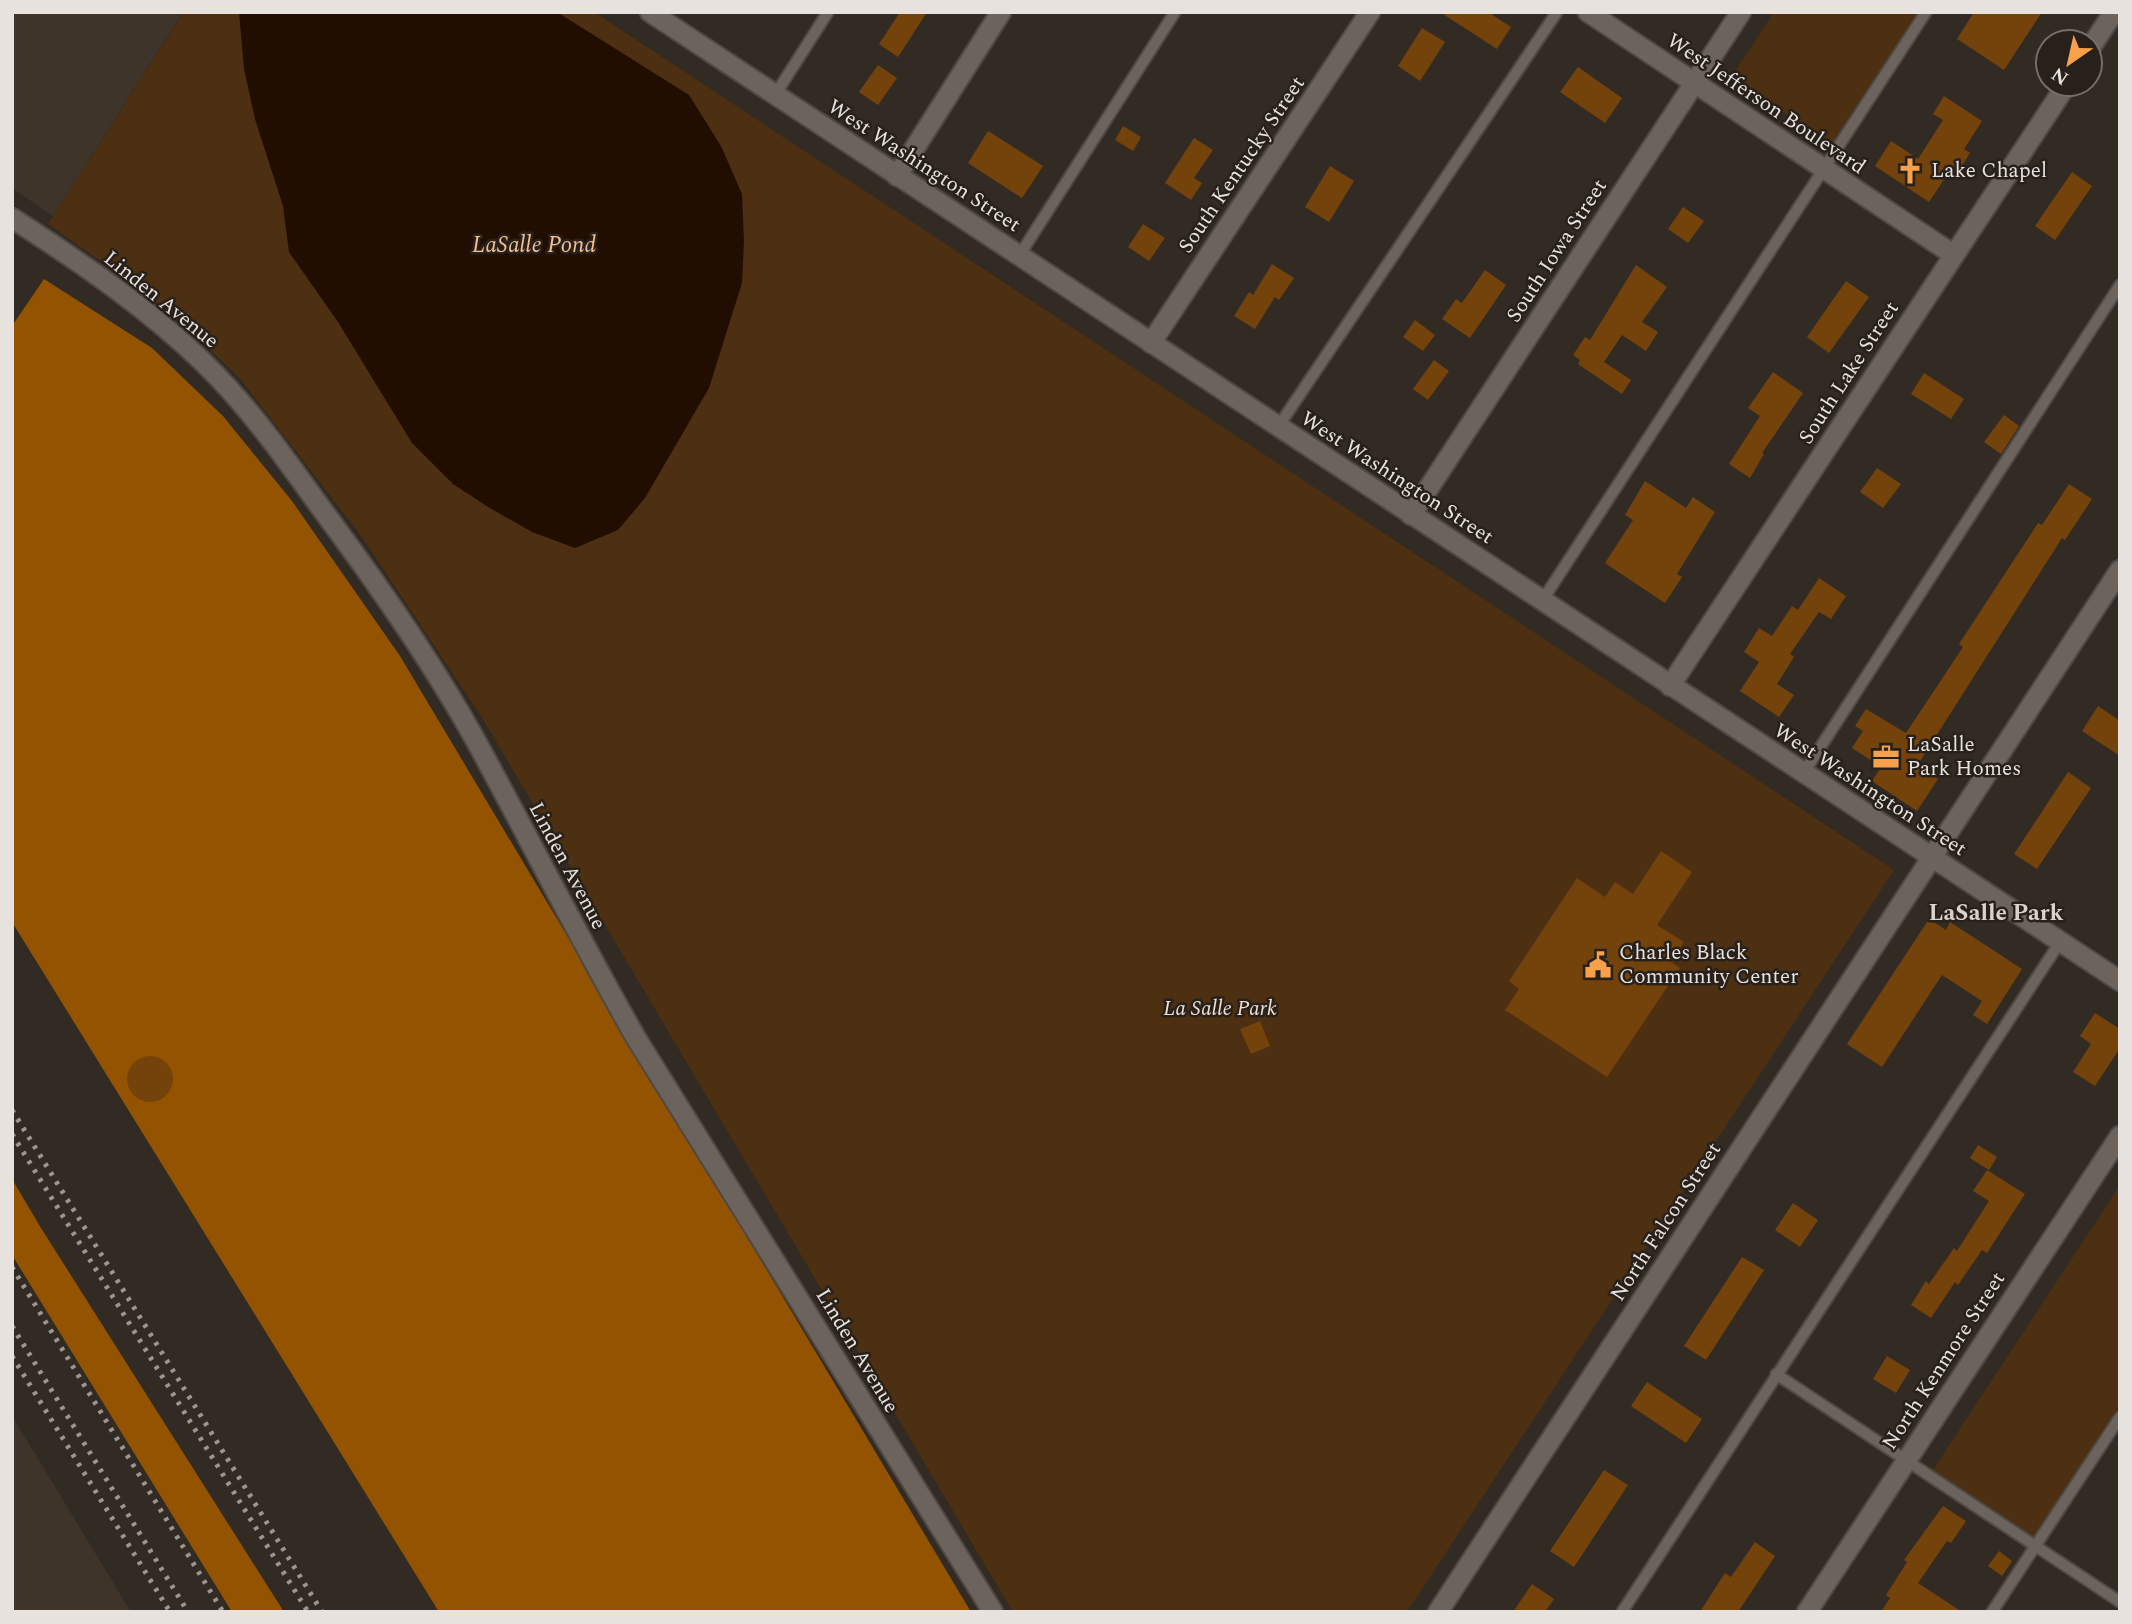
<svg xmlns="http://www.w3.org/2000/svg" width="2132" height="1624" viewBox="0 0 2132 1624" font-family="Spectral,serif">
<style>
.built{fill:#3f3429}
.green{fill:#4d2f11}
.forest{fill:#935300}
.water{fill:#220e00}
.building{fill:#74430c}
.lines{fill:none;stroke-linecap:round;stroke-linejoin:round}
.service-casing{stroke:#4f4944;stroke-width:14}
.minor-casing{stroke:#4f4944;stroke-width:23}
.tertiary-casing{stroke:#4f4944;stroke-width:23}
.service{stroke:#6b635c;stroke-width:10}
.minor{stroke:#6b635c;stroke-width:19}
.tertiary{stroke:#6b635c;stroke-width:19}
.rail{stroke:#9c9691;stroke-width:5;stroke-dasharray:3.5 7;stroke-linecap:butt}
.labels{text-anchor:middle;dominant-baseline:central;stroke-width:5;stroke-linejoin:round;paint-order:stroke}
.street-label{font-size:21px;fill:#e7e2de;stroke:#28211b}
.poi-label{font-size:21px;fill:#e7e2de;stroke:#28211b;text-anchor:start}
.park-label{font-size:21px;font-style:italic;fill:#f1dfcf;stroke:#28211b}
.water-label{font-size:23px;font-style:italic;fill:#f4be8f;stroke:#28211b}
.neighbourhood-label{font-size:23px;font-weight:bold;fill:#dbd2ca;stroke:#28211b}
</style>
<rect width="100%" height="100%" fill="#322b24"/>
<g class="built">
<path d="M12,12L182,14L53,216L12,188Z"/>
<path d="M12,1416L131,1612H12Z"/>
</g>
<g class="green">
<path d="M180,12H594L1894,870L1407,1612H1013L481,716L362,537L241,380L185,325L129,281L48,224L182,15Z"/>
<path d="M1774,12H1919L1832,144L1731,78Z"/>
<path d="M2120,1185V1405L2032,1539L1931,1473Z"/>
</g>
<g class="forest">
<path d="M44,279L152,348L223,416L292,501L400,656L971,1612H439L12,922V326Z"/>
<path d="M12,1179L41,1228L284,1612H232L12,1255Z"/>
</g>
<path class="water" d="M239,12H557L689,95L721,146L742,194L744,241L742,283L709,388L645,498L618,530L575,548L532,532L488,507L453,484L412,443L338,322L289,252L283,206L255,119L244,69Z"/>
<g class="building">
<path d="M900,12H927L898,57L879,44Z"/>
<path d="M1440,12H1488L1511,27L1497,49Z"/>
<path d="M1974,12H2042L2004,70L1957,39Z"/>
<path d="M1422,28L1445,42L1420,81L1398,66Z"/>
<path d="M878,65L897,78L878,105L859,92Z"/>
<path d="M1578,67L1622,98L1605,123L1560,92Z"/>
<path d="M1944,96L1982,121L1964,149L1970,153L1957,173L1951,169L1929,202L1875,166L1891,141L1918,159L1943,120L1933,114Z"/>
<path d="M1123,126L1141,137L1133,151L1115,140Z"/>
<path d="M988,131L1043,166L1022,198L968,163Z"/>
<path d="M1194,138L1213,150L1194,178L1202,183L1191,200L1165,183Z"/>
<path d="M1330,166L1354,181L1329,222L1305,207Z"/>
<path d="M2072,172L2092,186L2055,240L2035,226Z"/>
<path d="M1683,207L1704,221L1688,243L1668,229Z"/>
<path d="M1143,224L1165,238L1149,261L1128,247Z"/>
<path d="M1272,264L1294,278L1279,300L1275,297L1255,329L1234,316L1249,292L1253,295Z"/>
<path d="M1636,265L1667,287L1642,322L1658,332L1646,351L1622,335L1604,362L1631,380L1622,394L1578,364L1580,360L1573,355L1585,337L1590,340Z"/>
<path d="M1485,270L1506,285L1470,338L1442,319L1456,299L1462,303Z"/>
<path d="M1846,281L1869,297L1829,353L1807,337Z"/>
<path d="M1415,320L1435,335L1423,351L1403,337Z"/>
<path d="M1434,360L1449,371L1428,400L1413,389Z"/>
<path d="M1773,372L1803,393L1762,453L1764,454L1750,478L1729,464L1760,416L1748,408Z"/>
<path d="M1924,373L1964,399L1951,419L1911,394Z"/>
<path d="M2004,415L2019,426L2001,454L1984,442Z"/>
<path d="M1877,468L1901,484L1883,508L1860,492Z"/>
<path d="M1645,481L1686,508L1693,497L1715,512L1677,574L1682,577L1665,603L1605,563L1633,520L1625,515Z"/>
<path d="M2069,484L2092,499L2065,540L2062,538L1917,766L1938,779L1917,811L1872,781L1881,767L1852,748L1863,731L1855,726L1866,709L1906,733L1963,647L1959,644L2038,523L2042,525Z"/>
<path d="M1819,578L1846,596L1831,619L1819,612L1790,654L1794,657L1777,684L1794,695L1779,717L1740,691L1759,662L1744,652L1759,628L1772,636L1792,606L1798,610Z"/>
<path d="M2098,706L2120,721V756L2082,731Z"/>
<path d="M2068,772L2091,788L2037,869L2014,854Z"/>
<path d="M1661,851L1692,872L1657,925L1684,942L1671,962L1680,968L1607,1077L1505,1010L1519,989L1509,981L1577,878L1605,897L1615,882L1633,894Z"/>
<path d="M1929,919L1946,930L1950,922L2022,969L1987,1024L1973,1015L1982,1001L1942,975L1882,1067L1847,1044Z"/>
<path d="M2095,1013L2120,1029V1048L2095,1086L2073,1072L2091,1044L2080,1036Z"/>
<path d="M1260,1021L1270,1046L1251,1054L1240,1029Z"/>
<circle cx="150" cy="1079" r="23"/>
<path d="M1978,1145L1997,1157L1989,1170L1970,1158Z"/>
<path d="M1987,1170L2025,1194L1987,1253L1982,1250L1958,1285L1955,1282L1931,1318L1911,1305L1926,1281L1929,1284L1954,1248L1957,1251L1989,1201L1973,1191Z"/>
<path d="M1793,1203L1818,1220L1800,1247L1775,1230Z"/>
<path d="M1742,1257L1764,1270L1706,1360L1684,1346Z"/>
<path d="M1887,1356L1910,1370L1896,1393L1873,1379Z"/>
<path d="M1647,1382L1702,1419L1686,1443L1631,1406Z"/>
<path d="M1604,1470L1628,1485L1574,1567L1550,1551Z"/>
<path d="M1943,1506L1966,1521L1951,1543L1947,1541L1918,1583L1962,1612H1881L1890,1598L1886,1595L1907,1562L1904,1560Z"/>
<path d="M1755,1542L1775,1556L1738,1612H1700L1725,1573L1731,1577Z"/>
<path d="M1999,1551L2012,1561L2002,1576L1988,1566Z"/>
<path d="M1532,1584L1554,1599L1545,1612H1513Z"/>
</g>
<g class="lines">
<g class="service-casing">
<g id="service">
<path d="M775,95L828,12"/>
<path d="M1019,256L1175,12"/>
<path d="M1278,427L1557,12"/>
<path d="M1542,601L1926,12"/>
<path d="M1803,774L2120,285"/>
<path d="M1776,1374L2120,1602"/>
<path d="M1622,1612L2060,942"/>
<path d="M1992,1612L2120,1417"/>
</g>
</g>
<g class="minor-casing">
<g id="minor">
<path d="M1588,12L1954,255"/>
<path d="M2090,48L2114,12"/>
<path d="M1151,343L1370,12"/>
<path d="M1411,515L1741,12"/>
<path d="M1670,686L2067,84"/>
<path d="M1807,1612L2120,1136"/>
</g>
</g>
<g class="tertiary-casing">
<g id="tertiary">
<path d="M650,12L2120,981"/>
<path d="M897,176L1001,12"/>
<path d="M12,218C80,262 148,308 205,364C248,406 283,455 318,504C375,580 430,658 476,741C530,840 580,940 636,1038L993,1612"/>
<path d="M1438,1612L2120,570"/>
</g>
</g>
<use href="#service" class="service"/>
<use href="#minor" class="minor"/>
<use href="#tertiary" class="tertiary"/>
<g class="rail">
<path d="M12,1110L322,1612"/>
<path d="M12,1134L308,1612"/>
<path d="M12,1267L223,1612"/>
<path d="M12,1326L188,1612"/>
<path d="M12,1356L170,1612"/>
</g>
</g>
<defs>
<g id="church-bare" transform="scale(2.1)"><path d="M-1.2-6h2.4v3.5h3.3v2.4h-3.3V6h-2.4V-.1h-3.3v-2.4h3.3Z" fill="#f7a14a" stroke="#28211b" stroke-width="2.5" paint-order="stroke"/></g>
<g id="office-bare" transform="scale(2.1)"><path d="M-6-3h4V-5.5h4V-3h4V5H-6ZM-1-4.5V-3h2v-1.5ZM-6 0V1H6V0Z" fill="#f7a14a" stroke="#28211b" stroke-width="2.5" paint-order="stroke"/></g>
<g id="civic-bare" transform="scale(2.1)"><path d="M-.6-6.5H3V-4.5H.6V-3L4-1V1h2V6H-6V1h2V-1L-.6-3ZM-1.2 2.5V6h2.4V2.5Z" fill="#f7a14a" stroke="#28211b" stroke-width="2.5" paint-order="stroke"/></g>
</defs>
<g fill-rule="evenodd">
<use href="#church-bare" x="1910" y="171"/>
<use href="#office-bare" x="1886" y="757"/>
<use href="#civic-bare" x="1598" y="965"/>
</g>
<g class="labels">
<g class="street-label">
<text transform="translate(1766 104) rotate(34)">West Jefferson Boulevard</text>
<text transform="translate(1242 165) rotate(-56)">South Kentucky Street</text>
<text transform="translate(924 166) rotate(33)">West Washington Street</text>
<text transform="translate(1557 251) rotate(-57)">South Iowa Street</text>
<text transform="translate(161 300) rotate(39)">Linden Avenue</text>
<text transform="translate(1849 373) rotate(-57)">South Lake Street</text>
<text transform="translate(1397 478) rotate(33)">West Washington Street</text>
<text transform="translate(1870 790) rotate(33)">West Washington Street</text>
<text transform="translate(567 866) rotate(62)">Linden Avenue</text>
<text transform="translate(1666 1222) rotate(-57)">North Falcon Street</text>
<text transform="translate(857 1351) rotate(59)">Linden Avenue</text>
<text transform="translate(1944 1361) rotate(-57)">North Kenmore Street</text>
</g>
<g class="poi-label">
<text x="1931" y="171">Lake Chapel</text>
<text x="1907" y="745">LaSalle<tspan x="1907" dy="24">Park Homes</tspan></text>
<text x="1619" y="953">Charles Black<tspan x="1619" dy="24">Community Center</tspan></text>
</g>
<g class="park-label">
<text x="1220" y="1009">La Salle Park</text>
</g>
<g class="water-label">
<text x="534" y="245">LaSalle Pond</text>
</g>
<g class="neighbourhood-label">
<text x="1996" y="913">LaSalle Park</text>
</g>
</g>
<rect width="2132" height="1624" fill="none" stroke="#e7e2de" stroke-width="28"/>
<g transform="translate(2069 63) rotate(214)"><circle r="33" fill="#28211b" stroke="#746e69" stroke-width="2"/>
<path d="M0-5L12 26L0 18L-12 26Z" fill="#f7a14a"/>
<text y="-10" font-size="19" font-weight="bold" text-anchor="middle" fill="#e7e2de">N</text>
</g>
</svg>
